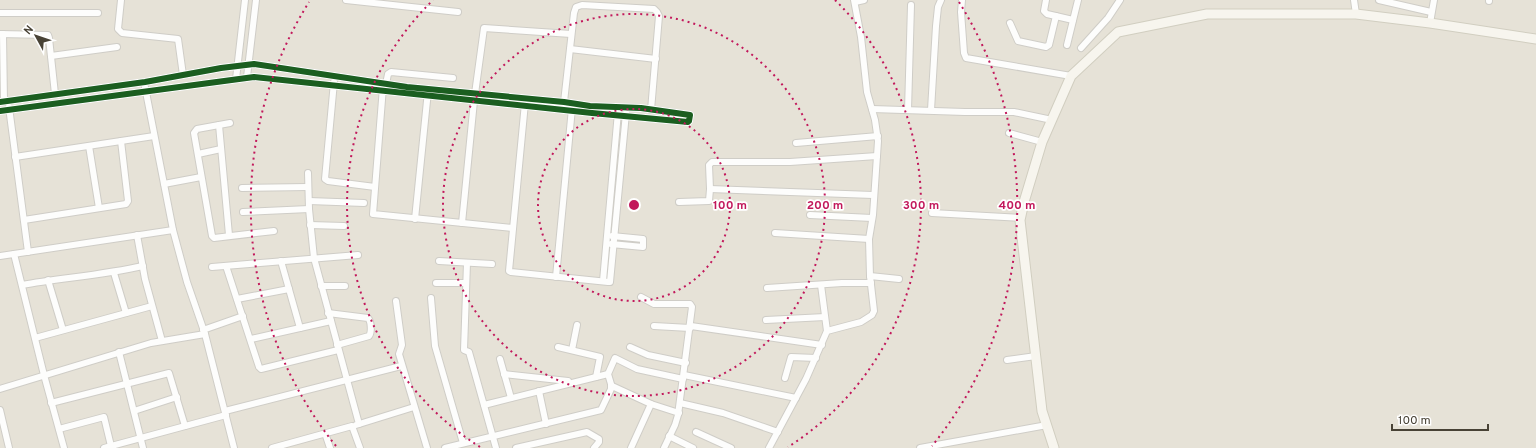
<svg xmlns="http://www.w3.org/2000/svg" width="1536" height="448" viewBox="0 0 1536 448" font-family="Overpass,sans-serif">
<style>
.residential{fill:#e6e2d7}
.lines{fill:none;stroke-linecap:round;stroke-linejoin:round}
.street-casing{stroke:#cfcdc7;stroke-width:8}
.secondary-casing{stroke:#d1cec0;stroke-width:11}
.street{stroke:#fdfdfc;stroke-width:6}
.secondary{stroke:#f7f5ee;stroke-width:9}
.cycleway-casing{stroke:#fff;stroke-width:8}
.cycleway{stroke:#1b5e20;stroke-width:6}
.ring{fill:none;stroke:#c2185b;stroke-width:2;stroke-dasharray:2 4}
.centre{fill:#c2185b;stroke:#fff;stroke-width:2}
.ring-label{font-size:12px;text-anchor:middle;font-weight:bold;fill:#c2185b;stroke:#fff;stroke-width:3.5;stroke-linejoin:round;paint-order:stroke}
</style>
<rect width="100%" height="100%" fill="#f1f0ea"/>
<rect class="residential" x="0" y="0" width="1536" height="448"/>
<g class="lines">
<g class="street-casing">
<g id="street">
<path d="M121,0L118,29L122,33L178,39L183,75"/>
<path d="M346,0L458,12"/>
<path d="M962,0L961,12L964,53L966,58L1071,76"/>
<path d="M1046,0L1044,11L1047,14L1073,20"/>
<path d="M1354,0L1356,14"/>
<path d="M1379,0L1431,12"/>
<path d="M1489,1V0"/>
<path d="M855,2L864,0"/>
<path d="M0,13H98"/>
<path d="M1010,23L1018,41L1046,47L1049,45L1056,16"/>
<path d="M1430,23L1434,0"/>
<path d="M0,34L48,35L49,38L55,94"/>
<path d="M3,34L4,102"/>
<path d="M1067,45L1078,0"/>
<path d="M1081,48L1108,18L1120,0"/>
<path d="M570,49L656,59"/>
<path d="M51,56L117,47"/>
<path d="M247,77L256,0"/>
<path d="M236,79L245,0"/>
<path d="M334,82L325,179L328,181L375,187"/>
<path d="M386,84L388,74L391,72L453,78"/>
<path d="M145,87L173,230L187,282L205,334"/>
<path d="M383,87L373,214L512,228"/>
<path d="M0,102L145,82L221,68L254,64L407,87L564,102L590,106L641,108L690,115L689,121L688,122L592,113L254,77L0,111"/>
<path d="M564,102L574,13L576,7L582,5L654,9L657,12L659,16L651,110"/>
<path d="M525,103L509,271L511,272L608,282H610L626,113"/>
<path d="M9,107L28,252"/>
<path d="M872,109L965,112H1014L1052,120"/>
<path d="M908,110L911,5"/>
<path d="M931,110L936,26L938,7L941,0"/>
<path d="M230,123L197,129L194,133L212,236L214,238L274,231"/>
<path d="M219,125L229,235"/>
<path d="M1009,133L1042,142"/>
<path d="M796,143L878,136"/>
<path d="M89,146L99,208"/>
<path d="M198,154L221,149"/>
<path d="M15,157L154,136"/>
<path d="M308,173L309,209L314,258L359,424"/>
<path d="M164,184L201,177"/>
<path d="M242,188L308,187"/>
<path d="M710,189L873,195"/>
<path d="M309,201L364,203"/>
<path d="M679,202L709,201L710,189L709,165L712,162H790L877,156"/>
<path d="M243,212L309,209"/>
<path d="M932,213L1021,218"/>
<path d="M810,215L872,218"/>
<path d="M415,219L428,91"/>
<path d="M24,220L126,204L128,201L121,141"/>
<path d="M462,223L474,101L484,28L571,34"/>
<path d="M310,225L344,226"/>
<path d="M775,233L869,239"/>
<path d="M137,235L145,279L162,341"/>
<path d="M611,244L643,247V239L612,236"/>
<path d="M14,254L44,375L64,448"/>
<path d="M0,256L173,230"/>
<path d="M281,261L300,328"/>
<path d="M439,261L492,264"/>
<path d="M467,263L464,350L469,352L496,448"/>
<path d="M226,266L259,367L261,369L338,350"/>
<path d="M212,267L358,255"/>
<path d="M114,273L126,313"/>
<path d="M870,276L899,279"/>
<path d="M556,277L572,108"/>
<path d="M48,280L63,330"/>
<path d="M603,281L618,112"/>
<path d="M436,283H466"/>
<path d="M22,285C62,278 103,275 143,266"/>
<path d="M821,285L827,331"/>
<path d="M321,286H345"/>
<path d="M767,288L842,283H871"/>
<path d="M641,297L654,304H690L692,307L678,415L675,425L664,448"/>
<path d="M431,298L435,346L463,443"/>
<path d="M237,299L289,289"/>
<path d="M396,301L402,345L399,354L427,448"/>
<path d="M328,313L368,318C371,321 372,332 369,336L337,345"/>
<path d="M766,320L825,317"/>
<path d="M654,326L690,328"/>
<path d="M691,326L822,345"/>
<path d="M203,330L243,316"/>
<path d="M35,338L152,306"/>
<path d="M251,339L331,321"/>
<path d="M558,347L600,357L596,377"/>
<path d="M630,347L648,355L686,363"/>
<path d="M572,350L577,325"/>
<path d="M119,352L143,448"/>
<path d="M500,359L511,398"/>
<path d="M1007,360L1036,356"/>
<path d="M504,374L568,381"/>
<path d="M684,375L796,398"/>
<path d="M785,378L791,357L816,358"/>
<path d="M612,386L651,404L679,413"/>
<path d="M0,389L151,343L205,334L234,448"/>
<path d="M539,391L546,424"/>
<path d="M51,403L169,373L185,426"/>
<path d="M680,403L723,413L778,432"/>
<path d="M484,405L608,374"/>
<path d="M0,410L9,448"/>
<path d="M134,411L177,397"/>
<path d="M225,411L401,366"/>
<path d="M356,425L414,407"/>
<path d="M59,429L104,417L111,446"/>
<path d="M696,432L731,448"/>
<path d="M325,433L330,448"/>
<path d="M669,436L693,448"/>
<path d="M104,448L226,415"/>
<path d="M272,448L352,426L360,448"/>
<path d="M445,448L601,410L611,389V384L608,374L615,358L637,369L683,379"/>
<path d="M516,448L587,432L599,439V442L594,448"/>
<path d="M631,448L651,404"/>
<path d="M769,448L806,379L827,331L861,322L872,315L874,311L870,276L869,239L873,215L878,141L875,120L867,92L861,37L854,0"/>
<path d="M920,448L1047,425"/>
</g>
</g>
<g class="secondary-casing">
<path id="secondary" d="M1054,448L1042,411L1020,220L1024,202L1042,142L1071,76L1118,32L1207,14H1356L1430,23L1536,39"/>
</g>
<use href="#street" class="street"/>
<use href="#secondary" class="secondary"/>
<g class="cycleway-casing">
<path id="cycleway" d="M0,102L145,82L221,68L254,64L407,87L564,102L590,106L641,108L690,115L689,121L688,122L592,113L254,77L0,111"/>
</g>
<use href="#cycleway" class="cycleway"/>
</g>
<g class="ring">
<circle cx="634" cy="205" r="96"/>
<circle cx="634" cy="205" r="191"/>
<path d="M480 447A287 287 0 0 1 433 0M835 0A287 287 0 0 1 788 447"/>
<path d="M336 446A383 383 0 0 1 309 2M959 2A383 383 0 0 1 932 446"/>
</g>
<circle cx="634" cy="205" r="6" class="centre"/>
<g class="ring-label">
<text x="730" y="209">100 m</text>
<text x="825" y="209">200 m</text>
<text x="921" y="209">300 m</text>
<text x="1017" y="209">400 m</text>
</g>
<g transform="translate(36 36) rotate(310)" stroke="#ffffff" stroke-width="3" paint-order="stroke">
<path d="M0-3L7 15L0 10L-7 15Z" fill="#484235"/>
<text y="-6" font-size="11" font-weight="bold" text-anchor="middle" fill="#484235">N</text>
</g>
<path d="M1392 424v6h96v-6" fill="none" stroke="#484235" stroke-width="2"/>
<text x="1398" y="424" font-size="12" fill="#484235" stroke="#ffffff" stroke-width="3" paint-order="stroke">100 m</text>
</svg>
